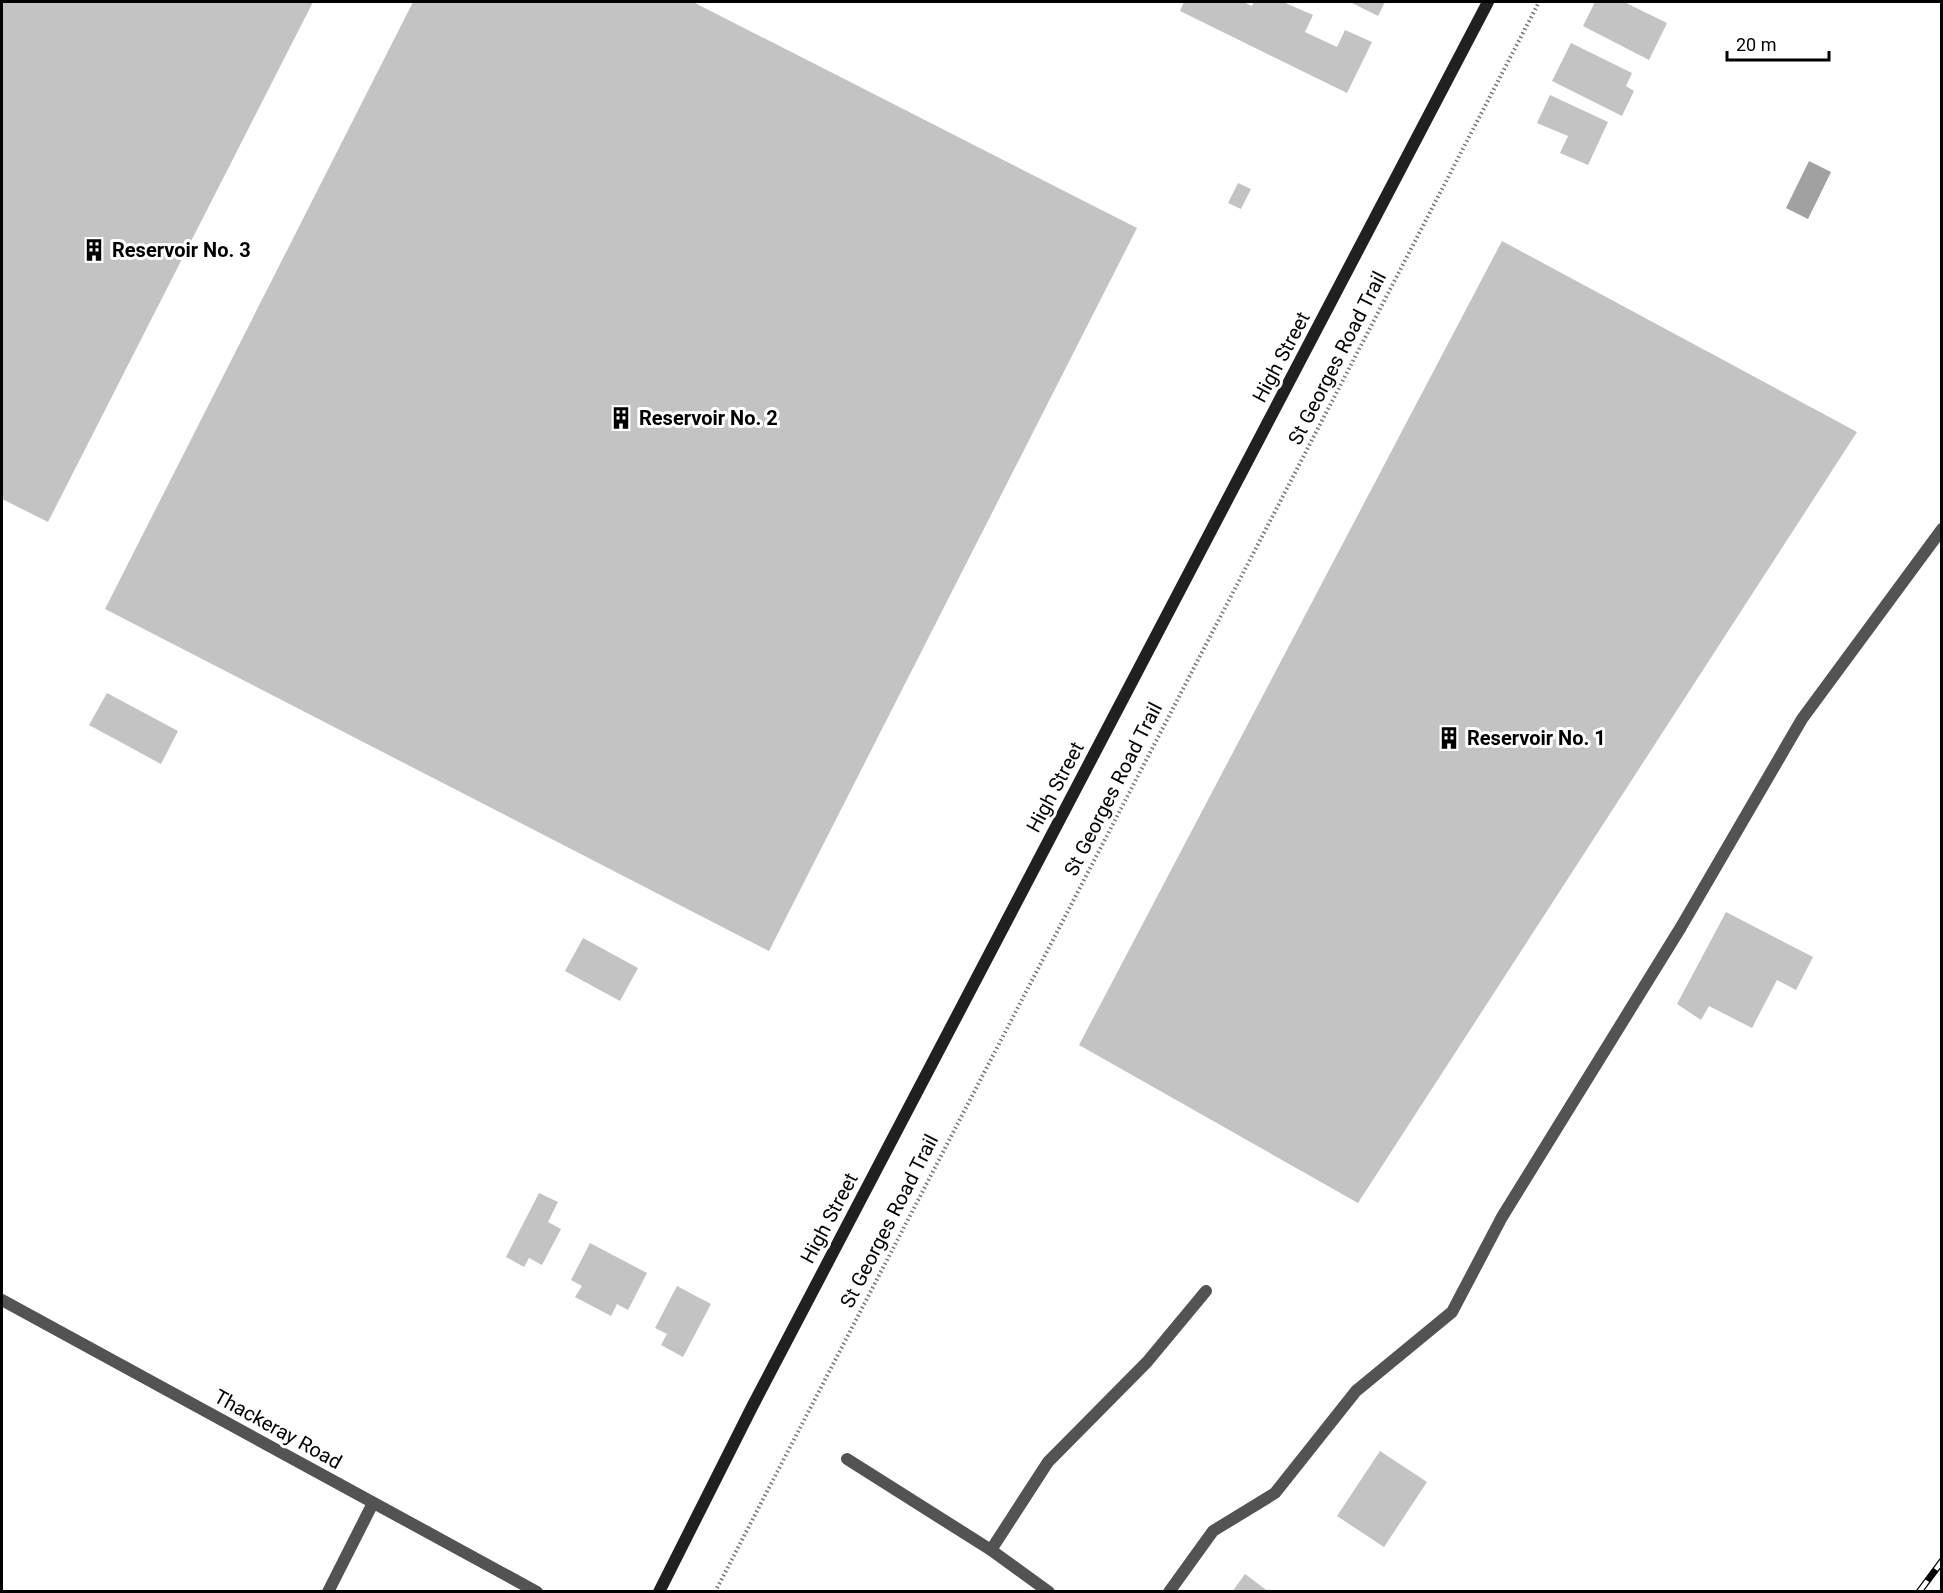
<svg xmlns="http://www.w3.org/2000/svg" width="1943" height="1593" viewBox="0 0 1943 1593" font-family="Roboto,sans-serif">
<style>
.water{fill:#a1a1a1}
.building{fill:#c3c3c3}
.lines{fill:none;stroke-linecap:round;stroke-linejoin:round}
.path{stroke:#757575;stroke-width:4;stroke-dasharray:1.5 3;stroke-linecap:butt}
.lane{stroke:#535353;stroke-width:12}
.street{stroke:#535353;stroke-width:12}
.secondary{stroke:#202020;stroke-width:12}
.rail-casing{stroke:#000;stroke-width:7}
.rail{stroke:#fff;stroke-width:4.5;stroke-dasharray:14;stroke-linecap:butt}
.labels{text-anchor:middle;dominant-baseline:central;stroke-width:6;stroke-linejoin:round;paint-order:stroke}
.poi-label{font-size:20px;font-weight:bold;fill:#000;stroke:#fff;text-anchor:start}
.street-label{font-size:20px;fill:#000;stroke:#fff}
</style>
<rect width="100%" height="100%" fill="#fff"/>
<path class="water" d="M1809,161L1831,172L1808,219L1786,208Z"/>
<g class="building">
<path d="M2,2H313L48,522L2,499Z"/>
<path d="M413,2H693L1137,228L769,951L105,609Z"/>
<path d="M1184,2H1243L1252,6L1254,2H1283L1313,15L1305,32L1337,47L1345,30L1372,42L1347,93L1180,11Z"/>
<path d="M1350,2H1385L1378,16Z"/>
<path d="M1595,2H1624L1667,23L1649,60L1583,26Z"/>
<path d="M1571,43L1632,73L1626,86L1634,91L1622,116L1552,81Z"/>
<path d="M1550,95L1608,122L1588,165L1560,153L1568,136L1537,123Z"/>
<path d="M1238,183L1251,189L1241,209L1228,203Z"/>
<path d="M1502,241L1857,432L1358,1203L1079,1045Z"/>
<path d="M107,693L178,731L161,764L89,725Z"/>
<path d="M1726,912L1813,957L1796,990L1777,980L1752,1028L1709,1006L1701,1020L1677,1004Z"/>
<path d="M583,938L638,968L620,1001L565,971Z"/>
<path d="M539,1193L558,1202L548,1222L561,1229L542,1265L529,1258L524,1267L506,1257Z"/>
<path d="M590,1243L647,1273L628,1310L617,1304L611,1316L575,1297L582,1286L571,1280Z"/>
<path d="M677,1286L711,1304L683,1357L661,1345L667,1334L655,1328Z"/>
<path d="M1380,1451L1427,1482L1384,1547L1337,1516Z"/>
<path d="M1245,1574L1269,1592H1232Z"/>
</g>
<g class="lines">
<path class="path" d="M715,1592L1539,2"/>
<g class="lane">
<path d="M847,1459L991,1550L1049,1592"/>
<path d="M991,1550L1048,1462L1147,1362L1206,1291"/>
<path d="M328,1592L373,1503"/>
<path d="M1169,1592L1213,1531L1275,1493L1356,1391L1452,1312L1502,1217L1681,927L1802,719L1942,529"/>
</g>
<path class="street" d="M2,1300L537,1592"/>
<path class="secondary" d="M659,1592L752,1407L1488,2"/>
<g class="rail-casing">
<path id="rail" d="M1919,1592L1942,1561"/>
</g>
<use href="#rail" class="rail"/>
</g>
<defs>
<g id="building-bare" transform="scale(1.8)"><path d="M-4-6H4V6H1V3H-1V6H-4ZM-2.5-4.3h1.7v1.8h-1.7ZM.8-4.3h1.7v1.8H.8ZM-2.5-1h1.7V.8h-1.7ZM.8-1h1.7V.8H.8Z" fill="#000" stroke="#fff" stroke-width="2.5" paint-order="stroke"/></g>
</defs>
<g fill-rule="evenodd">
<use href="#building-bare" x="94" y="250"/>
<use href="#building-bare" x="621" y="418"/>
<use href="#building-bare" x="1449" y="738"/>
</g>
<g class="labels">
<g class="poi-label">
<text x="112" y="250">Reservoir No. 3</text>
<text x="639" y="418">Reservoir No. 2</text>
<text x="1467" y="738">Reservoir No. 1</text>
</g>
<g class="street-label">
<text transform="translate(1281 357) rotate(-62)">High Street</text>
<text transform="translate(1337 358) rotate(-63)">St Georges Road Trail</text>
<text transform="translate(1055 787) rotate(-62)">High Street</text>
<text transform="translate(1113 789) rotate(-63)">St Georges Road Trail</text>
<text transform="translate(829 1218) rotate(-62)">High Street</text>
<text transform="translate(889 1221) rotate(-63)">St Georges Road Trail</text>
<text transform="translate(278 1429) rotate(29)">Thackeray Road</text>
</g>
</g>
<rect width="1943" height="1593" fill="none" stroke="#000000" stroke-width="6"/>
<path d="M1727 51v9h102v-9" fill="none" stroke="#000000" stroke-width="3"/>
<text x="1736" y="51" font-size="18" fill="#000000" stroke="#ffffff" stroke-width="4.5" paint-order="stroke">20 m</text>
</svg>
